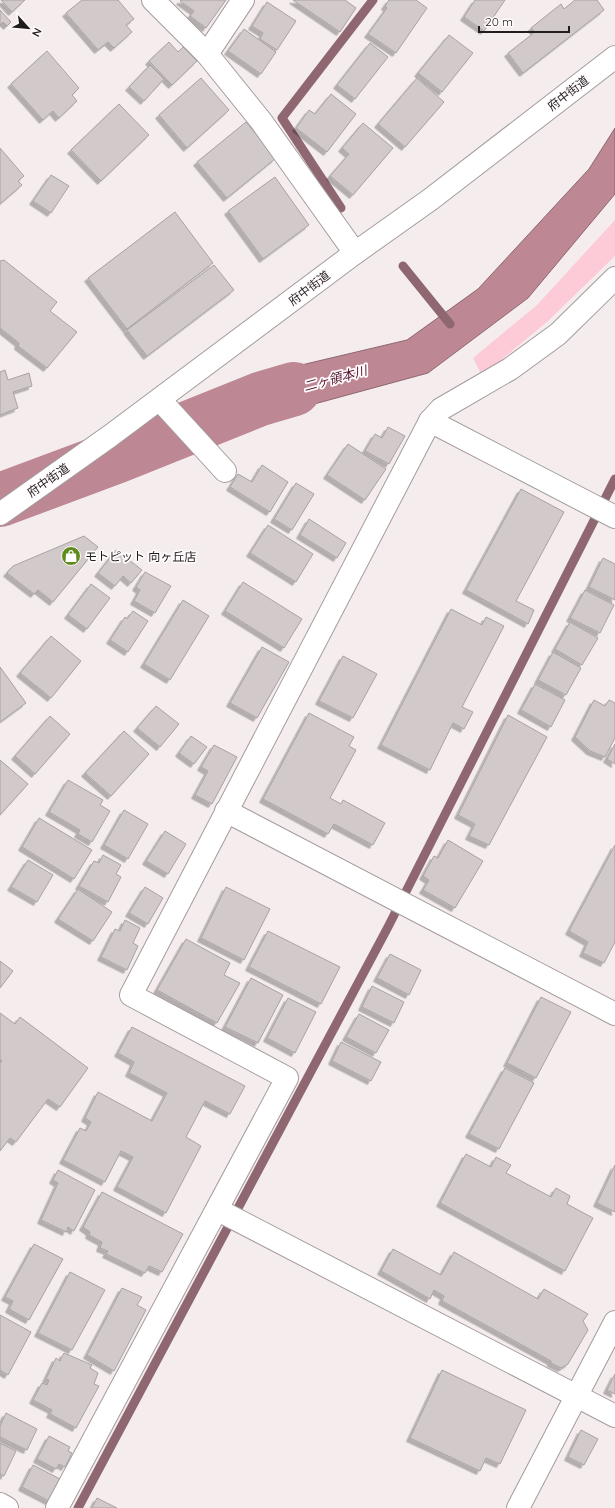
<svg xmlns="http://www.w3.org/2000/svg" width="615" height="1508" viewBox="0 0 615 1508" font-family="Quicksand,'Noto Sans JP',sans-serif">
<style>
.green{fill:#fdcbd7}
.water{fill:#bd8794;stroke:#8e6770}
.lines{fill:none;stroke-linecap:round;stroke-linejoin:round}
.stream{stroke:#8e6770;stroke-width:9}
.river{stroke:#bd8794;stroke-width:54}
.building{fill:#d2c9cb;stroke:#a9a1a3;filter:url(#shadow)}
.minor-casing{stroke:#a49c9d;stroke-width:24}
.tertiary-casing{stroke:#a49c9d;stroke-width:24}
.primary-casing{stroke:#a49c9d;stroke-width:24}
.minor{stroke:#fff;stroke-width:22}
.tertiary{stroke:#fff;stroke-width:22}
.primary{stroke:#fff;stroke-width:22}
.labels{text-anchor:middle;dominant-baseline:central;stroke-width:3.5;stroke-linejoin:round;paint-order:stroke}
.street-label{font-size:12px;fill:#201d1d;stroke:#fffafb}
.poi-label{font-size:12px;fill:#201d1d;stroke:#fffafb;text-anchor:start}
.water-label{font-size:13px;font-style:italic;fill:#55142b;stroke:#fffafb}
</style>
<defs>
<filter id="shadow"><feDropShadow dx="-3.5" dy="3.5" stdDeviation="0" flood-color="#0004"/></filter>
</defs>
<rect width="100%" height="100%" fill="#f4eced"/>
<path class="green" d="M615,220V256L548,321L482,376L473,358L537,305Z"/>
<path class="water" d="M615,128V194L528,298L428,373L230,427L217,404L276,371L407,340L478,289L589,169Z"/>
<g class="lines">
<g class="stream">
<path d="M341,208L282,118L373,0"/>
<path d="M403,266L450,324"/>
<path d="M78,1508L388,927L615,479"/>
</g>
<path class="river" d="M0,500L118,456L260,399L294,389"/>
</g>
<g class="building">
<path d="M1,0H25L12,12Z"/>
<path d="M82,0H118L134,19L126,25L132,32L114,48L108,42L98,50L66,13Z"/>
<path d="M181,0H226L206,28L190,16L194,11L180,1Z"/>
<path d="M293,0H345L356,8L340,32Z"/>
<path d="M389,0H416L427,8L396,53L368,34L387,8L385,6Z"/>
<path d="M475,0H505L484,31L464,17Z"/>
<path d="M575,0H597L604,10L523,73L508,53L535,32L531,28L561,4L564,9Z"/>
<path d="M267,2L296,21L277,50L260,39L263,33L252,26Z"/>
<path d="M0,10L11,22L7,26L3,22L0,25Z"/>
<path d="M244,29L276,52L261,74L228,51Z"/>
<path d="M449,35L473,53L442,92L418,73Z"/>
<path d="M169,42L178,52L183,47L197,61L172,85L149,61Z"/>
<path d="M370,43L388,57L355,99L337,85Z"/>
<path d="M47,51L79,88L72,95L77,101L59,118L53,111L43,120L11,84Z"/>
<path d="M150,65L164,79L144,101L129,87Z"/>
<path d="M201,78L229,110L187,148L159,115Z"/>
<path d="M417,78L444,102L405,147L378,124Z"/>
<path d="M331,94L356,114L327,152L296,128L309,110L315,114Z"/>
<path d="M119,104L149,135L101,181L71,150Z"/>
<path d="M246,122L276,158L227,198L197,162Z"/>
<path d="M363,123L393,148L353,195L330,176L349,154L342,148Z"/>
<path d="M0,148L24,176L18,181L22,185L0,204Z"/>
<path d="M51,175L69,186L51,213L33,201Z"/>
<path d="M275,177L309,225L263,259L228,211Z"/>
<path d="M175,212L213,263L127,329L88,278Z"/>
<path d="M4,260L57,302L50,311L77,332L47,368L18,346L19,343L0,328V261Z"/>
<path d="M214,265L234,290L147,356L127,330Z"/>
<path d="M5,370L8,380L29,373L32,386L13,392L18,408L0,415V372Z"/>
<path d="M388,427L405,436L389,464L365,451L375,434L382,438Z"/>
<path d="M348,444L386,469L365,500L327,475Z"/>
<path d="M262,465L288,482L270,512L230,487L238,474L252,482Z"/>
<path d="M296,483L314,494L292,530L274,519Z"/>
<path d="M521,489L564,512L516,601L534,610L528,624L466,590Z"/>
<path d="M309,519L346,543L337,558L300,535Z"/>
<path d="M268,525L313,554L296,582L250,553Z"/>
<path d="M84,536L98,547L53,602L38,590L34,594L7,573L13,566Z"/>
<path d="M116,550L142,570L131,583L123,576L115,586L98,573Z"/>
<path d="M603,558L615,564V600L589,587Z"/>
<path d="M145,572L171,586L155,613L134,601L140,590L136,587Z"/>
<path d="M243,582L302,619L284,648L225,611Z"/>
<path d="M91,584L110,598L87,629L68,615Z"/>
<path d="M585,590L614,605L600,633L570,618Z"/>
<path d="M183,600L209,616L170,680L144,664Z"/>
<path d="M451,609L482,625L486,617L504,626L462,707L473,712L464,729L453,723L430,770L381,745Z"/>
<path d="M133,611L148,621L128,652L110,640L125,617L127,619Z"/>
<path d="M570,622L598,638L582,665L555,649Z"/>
<path d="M51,636L81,661L51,698L20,673Z"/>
<path d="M262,647L289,662L257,718L230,703Z"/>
<path d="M553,652L581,668L566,695L538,680Z"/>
<path d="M343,656L377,674L353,718L319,701Z"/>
<path d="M0,667L26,703L0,722Z"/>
<path d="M535,684L565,700L551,727L521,710Z"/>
<path d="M594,700L605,706L609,700L615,703V738L605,757L590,751L575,737Z"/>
<path d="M156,706L179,724L160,747L137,728Z"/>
<path d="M309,713L354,737L349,746L356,750L330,798L341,804L343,800L385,823L373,845L334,824L328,834L263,799Z"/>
<path d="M508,715L547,737L489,845L469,836L475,824L458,815Z"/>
<path d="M50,716L70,734L35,774L15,756Z"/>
<path d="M124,731L149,754L111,796L85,773Z"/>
<path d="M191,736L207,747L194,764L179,753Z"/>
<path d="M615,744V764L607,759Z"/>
<path d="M214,745L237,757L212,804L195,795L208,771L201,767Z"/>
<path d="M0,760L28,784L0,815Z"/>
<path d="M68,780L103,800L100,805L110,811L92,842L78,834L80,830L49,812Z"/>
<path d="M124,810L148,824L128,859L104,845Z"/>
<path d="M39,818L92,850L74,879L22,847Z"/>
<path d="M165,831L186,844L168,874L146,861Z"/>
<path d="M448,840L483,861L455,908L423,890L429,880L423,876L434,856L438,858Z"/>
<path d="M615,845V942L604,963L583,953L588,942L569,931Z"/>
<path d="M103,855L121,865L116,874L121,877L108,902L79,886L94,861L99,863Z"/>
<path d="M28,860L53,875L37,902L11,887Z"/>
<path d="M145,887L163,898L148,924L129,913Z"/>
<path d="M226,887L270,909L244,960L201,938Z"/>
<path d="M78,889L112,912L93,941L58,919Z"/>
<path d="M125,920L140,928L133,943L138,946L127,970L101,957L115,929L120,931Z"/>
<path d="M268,931L340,967L321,1004L249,967Z"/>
<path d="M186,939L230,963L224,975L240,983L217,1023L157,990Z"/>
<path d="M390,954L421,970L409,995L377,978Z"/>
<path d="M0,961L13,971L0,988Z"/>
<path d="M251,978L283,995L258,1043L225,1027Z"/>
<path d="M372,986L404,1002L394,1023L362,1007Z"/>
<path d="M541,997L571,1012L536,1078L507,1063Z"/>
<path d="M288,998L316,1012L295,1053L267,1038Z"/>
<path d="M0,1013L15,1024L20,1017L88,1068L60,1107L48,1099L16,1142L10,1138L0,1151V1063L2,1061L0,1059Z"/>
<path d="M359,1014L389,1030L376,1053L346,1037Z"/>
<path d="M132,1027L245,1086L230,1114L205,1101L186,1137L201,1146L166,1213L117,1187L133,1157L121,1151L105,1182L63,1160L80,1128L86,1131L91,1122L85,1118L98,1092L152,1121L167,1093L129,1073L134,1062L118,1053Z"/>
<path d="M341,1042L381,1062L371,1081L332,1061Z"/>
<path d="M505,1068L534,1083L499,1149L469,1134Z"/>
<path d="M466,1154L491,1167L496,1157L511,1165L506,1173L551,1197L556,1188L570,1196L567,1204L593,1218L565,1271L440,1203Z"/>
<path d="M615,1165V1212L597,1203Z"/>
<path d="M58,1170L95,1190L74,1231L68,1227L66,1232L41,1220L58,1183L53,1180Z"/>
<path d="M102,1192L183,1234L162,1272L149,1266L145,1273L106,1254L108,1251L100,1248L102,1242L89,1235L90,1232L83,1227Z"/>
<path d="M34,1244L63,1259L29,1320L9,1309L13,1301L5,1297Z"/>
<path d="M393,1249L441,1275L454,1252L538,1299L544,1289L588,1314L583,1321L588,1330L568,1364L561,1368L551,1363V1361L442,1301L444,1296L434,1290L430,1299L381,1271Z"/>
<path d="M70,1272L105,1290L72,1350L38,1333Z"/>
<path d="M122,1288L142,1297L137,1305L146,1310L114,1371L87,1355Z"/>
<path d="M0,1315L31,1332L8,1375L0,1370Z"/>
<path d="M64,1353L92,1365L90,1368L98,1373L94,1384L99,1386L76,1428L50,1414L52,1410L33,1400L42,1383L47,1385L49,1380L46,1379L56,1358L60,1361Z"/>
<path d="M442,1370L526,1410L500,1464L486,1458L480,1471L410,1438Z"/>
<path d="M615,1374V1394L607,1390Z"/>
<path d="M6,1413L37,1429L27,1450L0,1437V1426Z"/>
<path d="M581,1430L598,1439L584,1465L568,1457Z"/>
<path d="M49,1436L70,1447L68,1451L72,1453L65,1467L59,1464L56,1469L37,1459Z"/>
<path d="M0,1443L16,1451L4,1476L0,1474Z"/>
<path d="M33,1465L60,1479L49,1501L22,1487Z"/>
<path d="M97,1498L117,1508H92Z"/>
</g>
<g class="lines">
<g class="minor-casing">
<g id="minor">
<path d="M153,0L207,54L261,121L355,253"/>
<path d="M207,54L243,0"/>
<path d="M160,400L225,471"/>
<path d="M430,421L615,517"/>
<path d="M226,811L615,1014"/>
<path d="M218,1210L615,1416"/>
<path d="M57,1508L287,1078L131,995L430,421L441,409L510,369L558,334L615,278"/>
<path d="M518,1508L615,1322"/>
</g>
</g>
<g class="tertiary-casing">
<path id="tertiary" d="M0,1504L7,1508"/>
</g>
<g class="primary-casing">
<path id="primary" d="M0,514L110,436L355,253L431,199L615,57"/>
</g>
<use href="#minor" class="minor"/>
<use href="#tertiary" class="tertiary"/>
<use href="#primary" class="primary"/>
</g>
<defs>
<g id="shop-disc" transform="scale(1)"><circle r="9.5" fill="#5f8b1c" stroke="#fffafb"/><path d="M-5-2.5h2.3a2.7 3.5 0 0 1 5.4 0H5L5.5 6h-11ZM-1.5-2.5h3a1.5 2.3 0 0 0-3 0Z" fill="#fff"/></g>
</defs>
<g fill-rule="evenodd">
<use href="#shop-disc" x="71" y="556"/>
</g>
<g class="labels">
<g class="street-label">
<text transform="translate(568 93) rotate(-38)">府中街道</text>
<text transform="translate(309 288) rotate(-37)">府中街道</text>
<text transform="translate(48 480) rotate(-35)">府中街道</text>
</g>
<g class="poi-label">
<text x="85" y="556">モトピット 向ヶ丘店</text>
</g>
<g class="water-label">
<text transform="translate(335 378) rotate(-15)">二ヶ領本川</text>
</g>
</g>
<g transform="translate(28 28) rotate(117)" stroke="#fffafb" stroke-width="3" paint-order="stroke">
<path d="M0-3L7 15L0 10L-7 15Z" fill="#201d1d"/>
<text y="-6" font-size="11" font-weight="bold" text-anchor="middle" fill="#201d1d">N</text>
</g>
<path d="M479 26v6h90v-6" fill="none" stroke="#201d1d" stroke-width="2"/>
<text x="485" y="26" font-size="12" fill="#201d1d" stroke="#fffafb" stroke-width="3" paint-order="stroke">20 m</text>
</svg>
